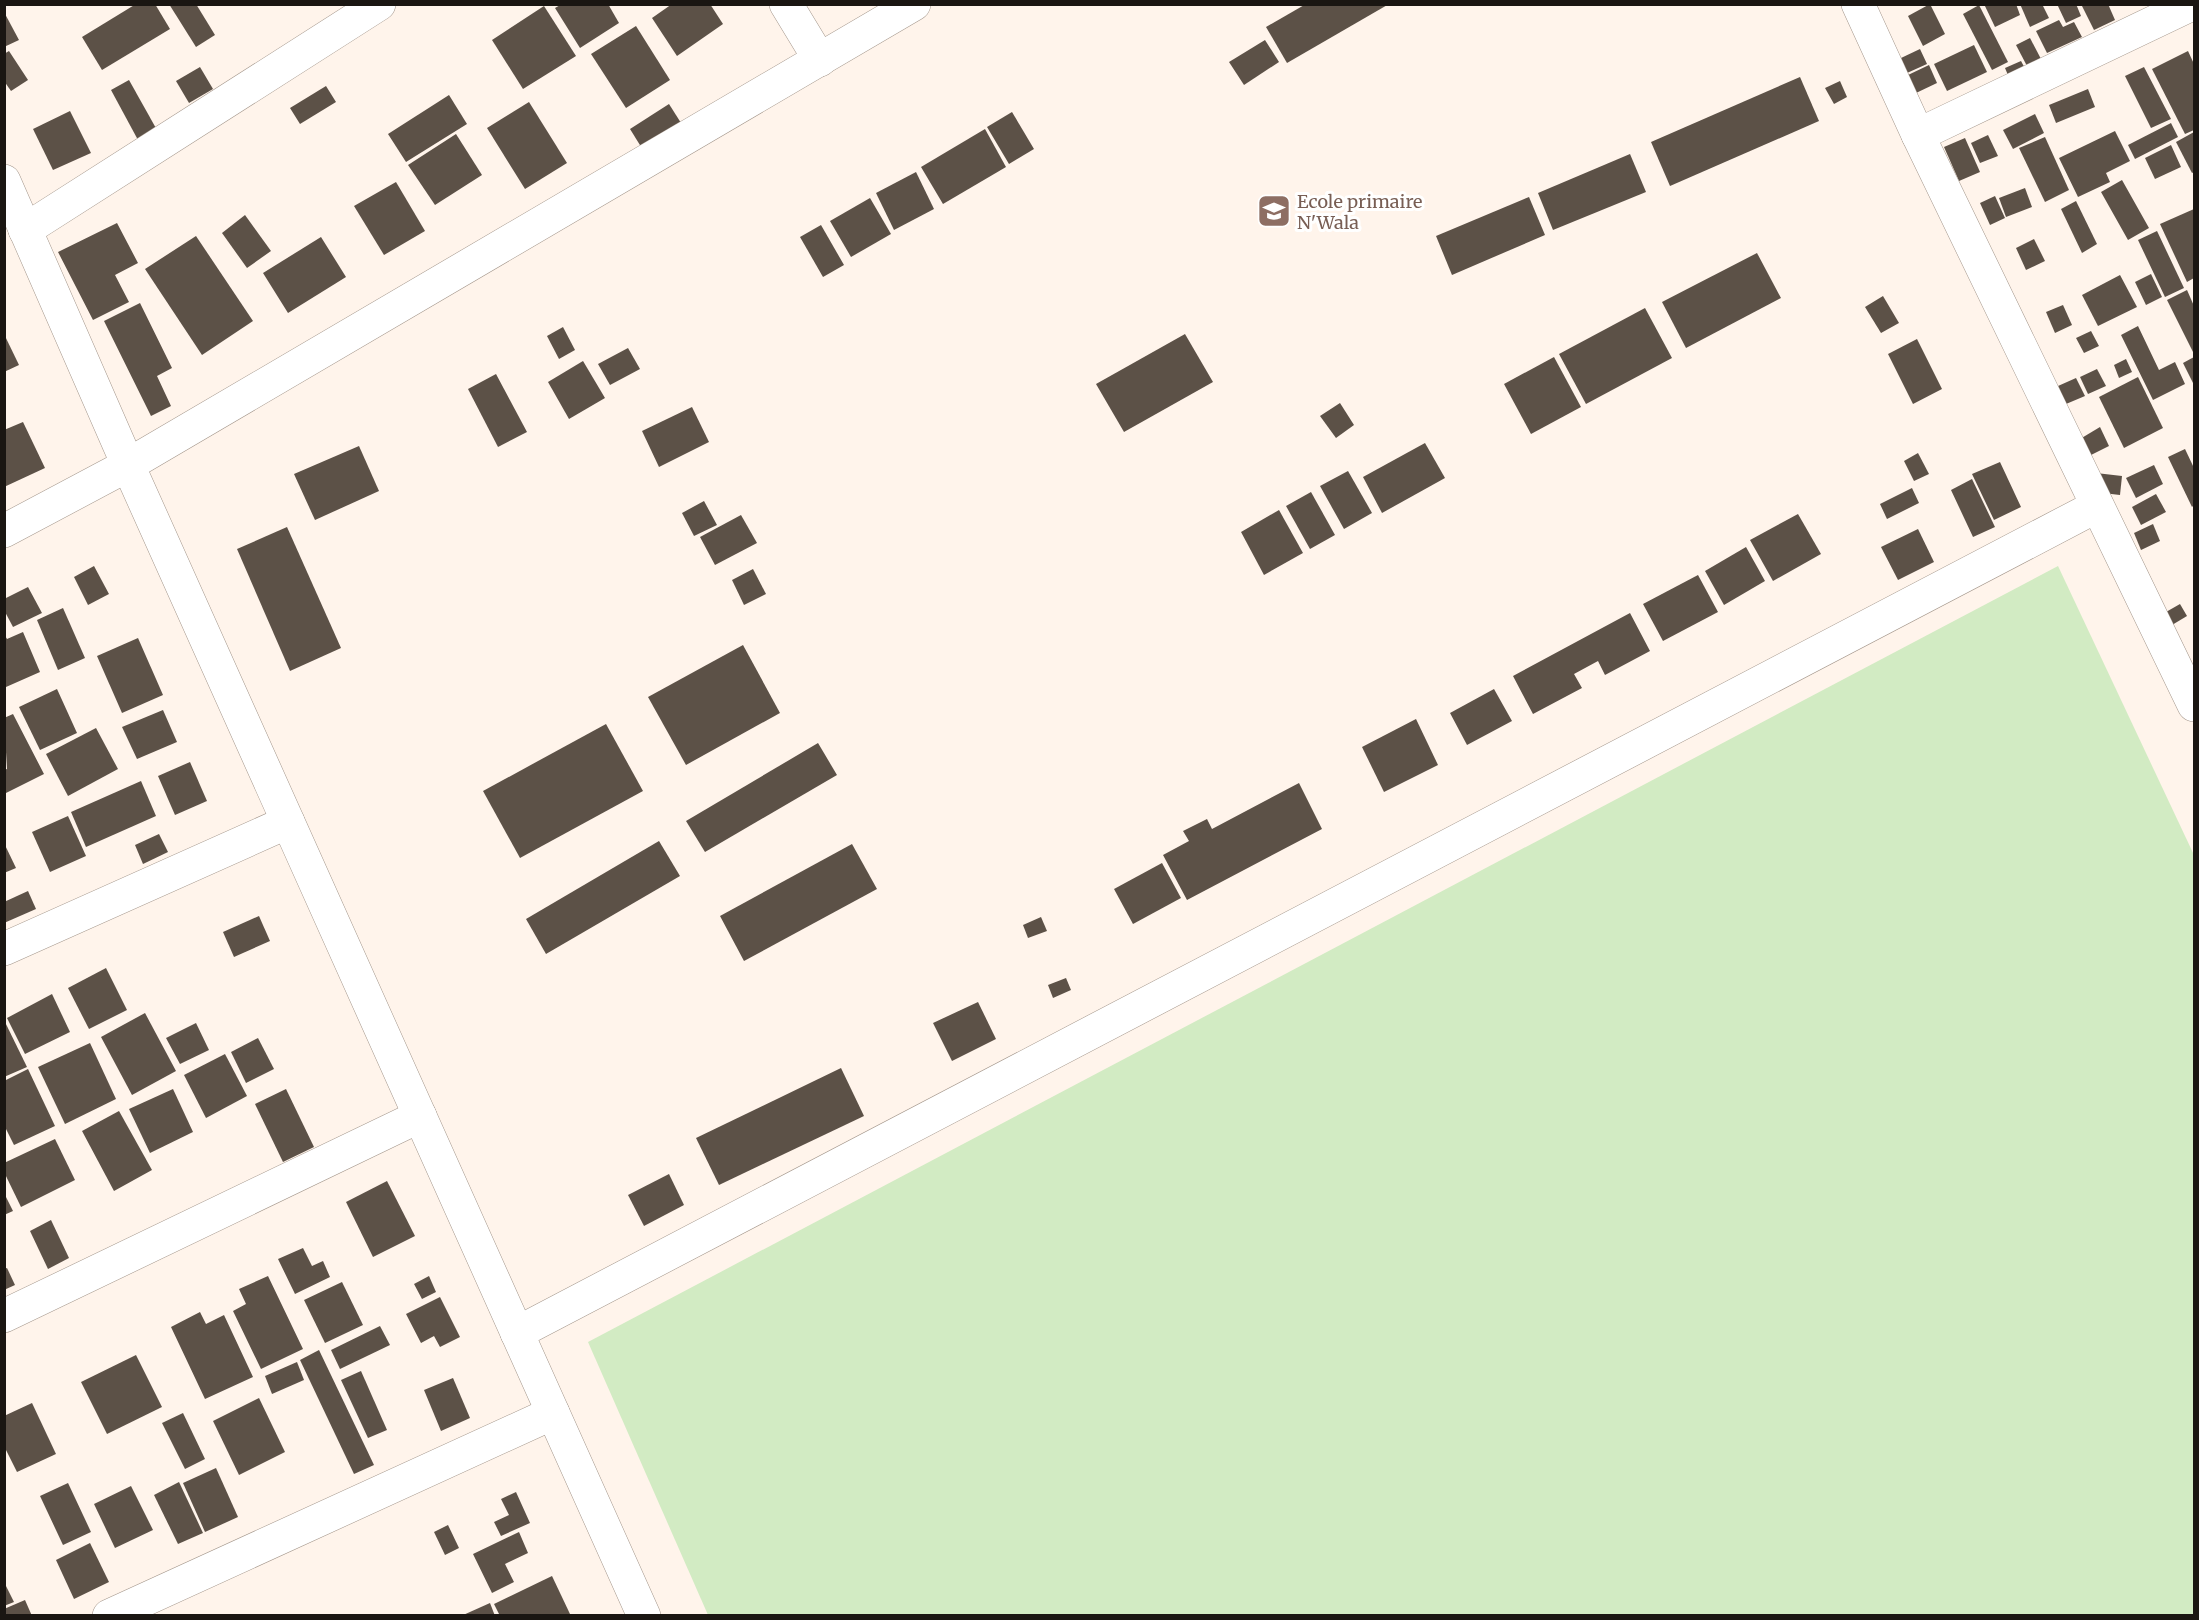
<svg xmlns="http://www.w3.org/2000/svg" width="2199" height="1620" viewBox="0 0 2199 1620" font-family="Merriweather,serif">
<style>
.green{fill:#d2ebc3}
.building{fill:#5c5147}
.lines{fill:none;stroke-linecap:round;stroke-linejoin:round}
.street-casing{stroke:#a4978c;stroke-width:34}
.street{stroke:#fff;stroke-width:33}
.labels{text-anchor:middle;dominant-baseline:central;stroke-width:6;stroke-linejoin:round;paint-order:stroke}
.education-label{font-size:18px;fill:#785e54;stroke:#fff;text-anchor:start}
</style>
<rect width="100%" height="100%" fill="#fff4eb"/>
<path class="green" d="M2058,566L2194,855V1615H708L588,1342Z"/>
<g class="building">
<path d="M136,4H155L170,29L102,70L82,37Z"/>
<path d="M169,4H196L215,35L196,47Z"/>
<path d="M562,4H608L619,23L580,48L555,8Z"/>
<path d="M672,4H710L723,24L677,56L652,18Z"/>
<path d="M1306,4H1389L1287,63L1266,27Z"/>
<path d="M1930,4L1945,34L1923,46L1908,16Z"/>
<path d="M1984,4H2016L2020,15L1995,27Z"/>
<path d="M2020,4H2042L2049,18L2030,27Z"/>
<path d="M2057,4H2076L2081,16L2066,23Z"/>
<path d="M2081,4H2108L2115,20L2094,30Z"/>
<path d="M1979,5L2008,62L1992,70L1963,14Z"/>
<path d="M544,6L576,56L523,89L492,40Z"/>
<path d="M4,12L19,40L4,47Z"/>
<path d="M2059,20L2063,27L2074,22L2082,37L2047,53L2036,31Z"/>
<path d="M636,26L670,80L626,108L591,54Z"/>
<path d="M2030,38L2041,59L2027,66L2016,45Z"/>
<path d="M1265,40L1279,62L1244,85L1229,62Z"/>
<path d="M1974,45L1987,72L1947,91L1934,64Z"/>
<path d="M1920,49L1927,64L1907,73L1901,58Z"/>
<path d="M9,51L28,80L11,91L4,81V54Z"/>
<path d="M2188,51L2194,64V130L2185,134L2152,69Z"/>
<path d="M2021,61L2027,72L2010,80L2005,68Z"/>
<path d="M1929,65L1937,83L1916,93L1908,75Z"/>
<path d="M200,67L213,89L189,103L176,81Z"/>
<path d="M2144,67L2171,119L2151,128L2125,76Z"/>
<path d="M1800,77L1819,121L1670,186L1651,142Z"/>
<path d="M129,80L157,130L138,140L111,90Z"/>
<path d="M1840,81L1847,97L1834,104L1825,88Z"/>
<path d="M326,86L336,102L300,124L290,108Z"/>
<path d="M2088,89L2095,107L2056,123L2049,105Z"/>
<path d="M449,95L467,124L406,162L388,134Z"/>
<path d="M529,102L567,163L525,189L487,128Z"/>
<path d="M669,104L688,134L648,158L630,129Z"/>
<path d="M70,111L91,153L53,170L33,129Z"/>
<path d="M1012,112L1034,149L1009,164L987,127Z"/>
<path d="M2035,114L2044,133L2013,149L2003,130Z"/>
<path d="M2171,123L2178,137L2135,159L2128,145Z"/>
<path d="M985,129L1006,167L943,204L921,167Z"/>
<path d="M2115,131L2130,161L2106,173L2110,182L2078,197L2059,158Z"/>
<path d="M2194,132V172L2192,173L2176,142Z"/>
<path d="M456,134L482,175L435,205L408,165Z"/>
<path d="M1988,135L1998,156L1980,163L1971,143Z"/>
<path d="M2045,137L2069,190L2045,202L2019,148Z"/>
<path d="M1965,138L1980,172L1959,181L1944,147Z"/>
<path d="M2171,145L2181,167L2155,179L2145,158Z"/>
<path d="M1630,154L1646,192L1553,230L1538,193Z"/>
<path d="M916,172L934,209L894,230L876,193Z"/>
<path d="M2122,180L2149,228L2128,240L2101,192Z"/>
<path d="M396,182L425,231L384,255L354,206Z"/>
<path d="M2025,188L2032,207L2006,217L1999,198Z"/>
<path d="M1995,196L2005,218L1990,225L1980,203Z"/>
<path d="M1529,197L1545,235L1452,275L1436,236Z"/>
<path d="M870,198L891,234L851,257L830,221Z"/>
<path d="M2076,201L2097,244L2082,253L2061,209Z"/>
<path d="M2194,209V278L2187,282L2160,224Z"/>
<path d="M245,215L271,251L247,268L222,233Z"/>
<path d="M117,223L138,263L115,275L129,302L93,320L58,252Z"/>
<path d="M821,225L844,265L823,277L800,237Z"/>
<path d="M2157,231L2184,288L2165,297L2138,240Z"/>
<path d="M196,236L253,321L202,355L145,269Z"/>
<path d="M321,237L346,277L288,313L263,273Z"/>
<path d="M2034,239L2045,261L2026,270L2016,248Z"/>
<path d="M1757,253L1781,298L1686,348L1662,302Z"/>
<path d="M2151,274L2162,297L2146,305L2135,282Z"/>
<path d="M2120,275L2137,307L2098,326L2082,295Z"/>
<path d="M2187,290L2194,306L2193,352L2167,300Z"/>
<path d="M1883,296L1899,323L1881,333L1865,307Z"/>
<path d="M140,303L172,368L157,376L171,406L151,416L104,321Z"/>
<path d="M2063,305L2072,325L2055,333L2046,312Z"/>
<path d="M1645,308L1672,358L1586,404L1559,354Z"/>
<path d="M2138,326L2159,370L2175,362L2185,384L2153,400L2121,335Z"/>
<path d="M563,327L575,350L559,359L547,336Z"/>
<path d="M2091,331L2099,346L2084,353L2076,338Z"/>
<path d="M4,334L19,365L4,372Z"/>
<path d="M1185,334L1213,382L1124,432L1096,384Z"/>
<path d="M1917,339L1942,389L1913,404L1888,354Z"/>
<path d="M628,348L640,369L610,385L598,364Z"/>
<path d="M1554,357L1581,407L1531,434L1504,384Z"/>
<path d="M2194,357V385L2183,363Z"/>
<path d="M2126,359L2132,372L2119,378L2114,365Z"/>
<path d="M583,361L605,398L569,419L548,382Z"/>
<path d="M2097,369L2106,386L2088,394L2080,377Z"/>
<path d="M496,374L527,432L498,447L468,389Z"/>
<path d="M2138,377L2163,428L2124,448L2099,397Z"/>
<path d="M2076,378L2085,396L2066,404L2058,386Z"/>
<path d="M1340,403L1354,425L1336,438L1320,416Z"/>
<path d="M692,407L709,442L659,467L642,431Z"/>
<path d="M23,422L45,468L4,487V430Z"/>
<path d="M2100,427L2109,446L2089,456L2080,439Z"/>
<path d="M1425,443L1445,478L1382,513L1363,477Z"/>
<path d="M359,446L379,491L315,520L294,474Z"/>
<path d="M2185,449L2194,468V505L2192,507L2168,457Z"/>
<path d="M1918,453L1929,474L1914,481L1904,461Z"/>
<path d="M2000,462L2021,507L1994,520L1972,474Z"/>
<path d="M2154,465L2163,484L2136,498L2126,478Z"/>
<path d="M1348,471L1372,513L1344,529L1320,486Z"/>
<path d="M2096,473L2122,476L2120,495L2094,492Z"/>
<path d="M1972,479L1995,527L1973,537L1951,490Z"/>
<path d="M1912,488L1919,503L1887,519L1880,504Z"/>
<path d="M1311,492L1335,535L1310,549L1286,506Z"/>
<path d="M2156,494L2166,512L2141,525L2132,507Z"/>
<path d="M704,501L717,525L694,536L682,513Z"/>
<path d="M1279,510L1303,553L1264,575L1241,532Z"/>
<path d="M1798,514L1821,554L1773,581L1750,540Z"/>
<path d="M741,515L757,543L715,565L700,537Z"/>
<path d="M2153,524L2160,541L2141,550L2134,533Z"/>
<path d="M287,527L341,648L290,671L237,549Z"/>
<path d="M1918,529L1934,562L1898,580L1881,547Z"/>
<path d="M1746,547L1765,581L1724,605L1705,571Z"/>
<path d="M94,566L109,594L88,605L74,577Z"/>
<path d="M753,569L766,594L744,605L732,580Z"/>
<path d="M1698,575L1718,612L1663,641L1643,604Z"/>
<path d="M28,587L42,613L13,627L4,610V599Z"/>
<path d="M2180,604L2187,616L2172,625L2166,612Z"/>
<path d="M63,608L85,658L58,670L37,620Z"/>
<path d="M1630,613L1650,651L1605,675L1598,661L1574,674L1582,688L1533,714L1513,676Z"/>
<path d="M23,632L40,672L6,687L4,634L7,639Z"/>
<path d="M138,638L163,695L122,713L97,656Z"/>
<path d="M743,645L780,713L686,765L648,697Z"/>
<path d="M57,689L77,733L40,750L19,707Z"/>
<path d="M1494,689L1512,721L1467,745L1450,713Z"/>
<path d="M163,710L177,742L137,759L122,727Z"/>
<path d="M13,714L44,774L4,794V770L7,769L4,718Z"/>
<path d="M1416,719L1438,765L1384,792L1362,747Z"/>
<path d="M606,724L643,791L520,858L483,791Z"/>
<path d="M96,728L118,769L68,796L46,754Z"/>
<path d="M818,743L837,775L705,852L686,821Z"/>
<path d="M190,762L207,801L175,815L158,776Z"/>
<path d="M141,781L156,816L86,847L71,812Z"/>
<path d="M1299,783L1322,829L1187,900L1163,855L1189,841L1183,831L1207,819L1212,829Z"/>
<path d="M68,816L86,856L50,872L32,832Z"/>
<path d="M159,834L168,852L143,864L135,845Z"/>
<path d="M659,841L680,876L546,954L526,919Z"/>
<path d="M4,843L16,868L4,873Z"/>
<path d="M852,844L877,889L744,961L720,916Z"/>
<path d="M1162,863L1181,898L1133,924L1114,889Z"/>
<path d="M28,891L36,909L4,923V902Z"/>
<path d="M259,916L270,941L234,957L223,932Z"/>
<path d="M1041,917L1047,931L1028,938L1023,925Z"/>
<path d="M106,968L127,1010L89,1029L68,988Z"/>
<path d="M1066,978L1071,990L1053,998L1048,985Z"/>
<path d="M52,994L70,1032L25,1054L7,1018Z"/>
<path d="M978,1002L996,1039L952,1061L933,1023Z"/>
<path d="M145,1013L176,1071L132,1095L101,1037Z"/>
<path d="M4,1020L27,1067L4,1077Z"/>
<path d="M196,1023L209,1050L180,1064L166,1038Z"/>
<path d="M258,1038L274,1069L246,1083L231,1052Z"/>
<path d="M90,1043L116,1099L65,1124L38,1067Z"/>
<path d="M225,1054L247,1096L206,1118L184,1075Z"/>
<path d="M841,1068L864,1116L719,1185L696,1138Z"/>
<path d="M28,1069L55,1126L14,1145L4,1125V1081Z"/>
<path d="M173,1089L193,1132L150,1153L129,1109Z"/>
<path d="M286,1089L314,1147L283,1162L255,1104Z"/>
<path d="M119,1111L152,1170L114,1191L82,1131Z"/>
<path d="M55,1139L75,1180L21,1207L4,1172V1163Z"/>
<path d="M669,1174L684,1205L644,1226L628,1195Z"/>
<path d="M387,1181L415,1236L373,1257L346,1202Z"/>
<path d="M4,1193L13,1211L4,1215Z"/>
<path d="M51,1220L69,1258L48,1269L30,1231Z"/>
<path d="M303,1248L312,1266L323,1261L330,1277L295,1294L278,1259Z"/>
<path d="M7,1268L15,1285L4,1290V1269Z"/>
<path d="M268,1276L303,1349L261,1369L233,1311L246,1304L239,1289Z"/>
<path d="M429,1276L436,1292L422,1299L414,1284Z"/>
<path d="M342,1282L363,1325L325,1343L304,1300Z"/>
<path d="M440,1297L460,1337L440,1347L434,1336L421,1343L406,1314Z"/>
<path d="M200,1312L206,1324L224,1315L253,1377L205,1399L171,1327Z"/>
<path d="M380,1326L390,1345L340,1369L331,1350Z"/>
<path d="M319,1350L374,1465L354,1474L300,1360Z"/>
<path d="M136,1355L162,1407L107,1434L81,1382Z"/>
<path d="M297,1362L304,1380L272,1394L265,1376Z"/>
<path d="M361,1371L387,1430L368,1438L341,1380Z"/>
<path d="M453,1378L470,1418L441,1431L424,1390Z"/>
<path d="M259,1398L285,1452L239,1475L213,1421Z"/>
<path d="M32,1403L56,1454L17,1472L4,1446V1416Z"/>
<path d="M183,1413L205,1459L185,1469L162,1423Z"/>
<path d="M216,1468L238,1517L205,1532L183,1483Z"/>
<path d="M179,1482L203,1533L178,1544L154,1495Z"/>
<path d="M68,1483L91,1532L63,1545L40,1496Z"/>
<path d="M131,1486L153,1530L115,1548L94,1504Z"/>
<path d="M516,1492L530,1523L501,1536L494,1522L509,1515L501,1499Z"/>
<path d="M448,1525L459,1548L445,1555L434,1532Z"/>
<path d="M519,1532L528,1553L505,1564L514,1582L492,1593L473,1554Z"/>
<path d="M90,1543L109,1582L74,1599L56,1560Z"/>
<path d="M552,1576L570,1614L500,1616L494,1604Z"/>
<path d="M4,1582L14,1602L4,1606Z"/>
<path d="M25,1600L32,1616H7L4,1609Z"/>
<path d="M490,1603L495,1616H461Z"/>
</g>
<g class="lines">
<g class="street-casing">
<g id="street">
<path d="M786,4L820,60"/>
<path d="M1858,4L1918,135L2194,705"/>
<path d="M1918,135L2192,4"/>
<path d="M4,181L128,465L644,1616"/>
<path d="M25,230L379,4"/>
<path d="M4,531L128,465L914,4"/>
<path d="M4,949L288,822"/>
<path d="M4,1316L420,1116"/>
<path d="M517,1333L2097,506"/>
<path d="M109,1616L553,1413"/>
</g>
</g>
<use href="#street" class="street"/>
</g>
<defs>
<g id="school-square" transform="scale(1.725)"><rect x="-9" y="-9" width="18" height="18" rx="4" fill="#8d6e63" stroke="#fff"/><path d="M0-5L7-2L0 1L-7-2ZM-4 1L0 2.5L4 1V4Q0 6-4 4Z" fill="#fff"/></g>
</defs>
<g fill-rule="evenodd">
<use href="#school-square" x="1274" y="211"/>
</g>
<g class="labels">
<g class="education-label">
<text x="1297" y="201">Ecole primaire<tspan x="1297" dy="21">N'Wala</tspan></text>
</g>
</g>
<rect width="2199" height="1620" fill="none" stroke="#1a1612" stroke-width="12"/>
</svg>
